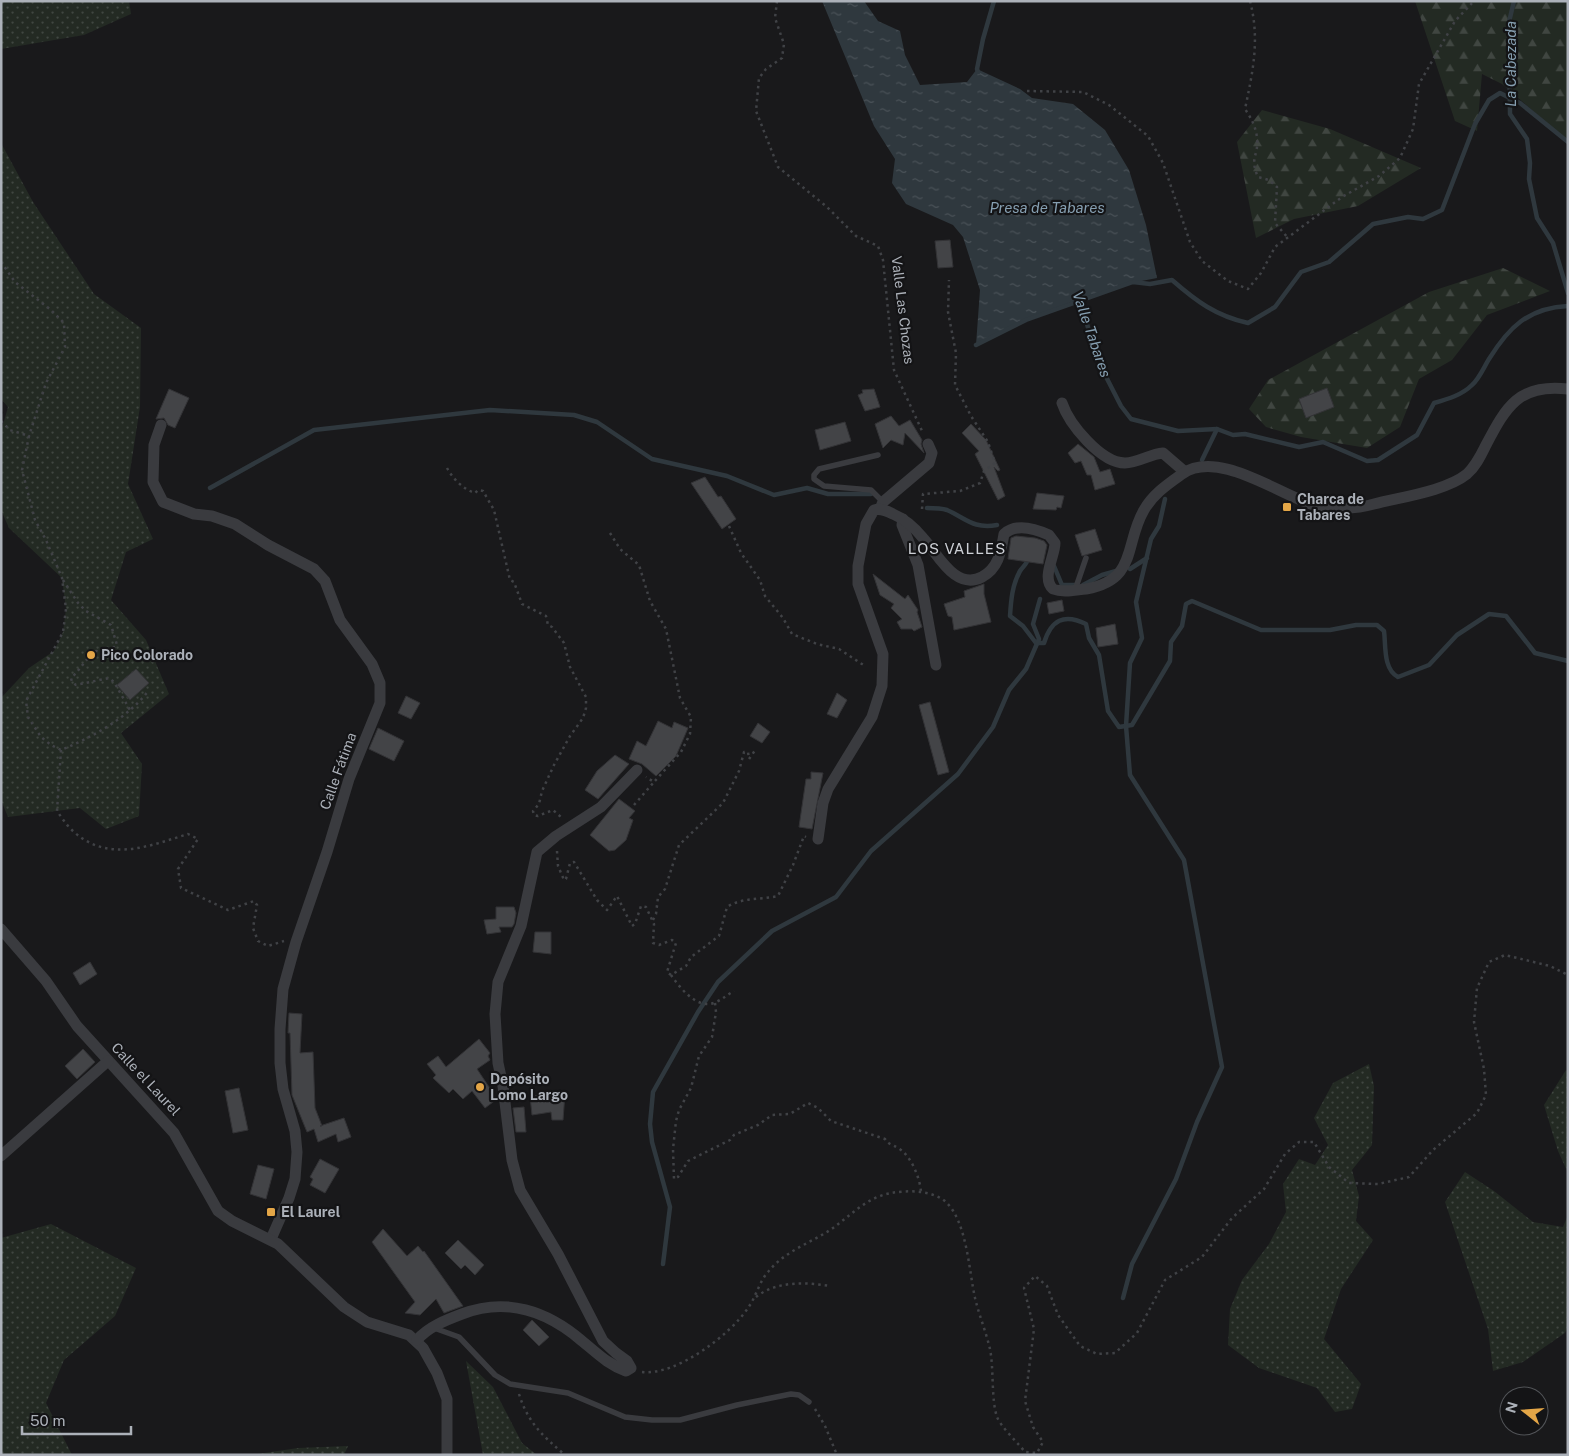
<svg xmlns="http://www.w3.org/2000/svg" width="1569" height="1456" viewBox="0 0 1569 1456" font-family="'Public Sans',sans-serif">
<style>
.grass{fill:url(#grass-dots)}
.forest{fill:url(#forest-firs)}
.water{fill:url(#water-ripples)}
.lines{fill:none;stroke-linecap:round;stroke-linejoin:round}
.stream{stroke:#2f383e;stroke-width:4.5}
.building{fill:#434447;stroke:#333336}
.path{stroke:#404246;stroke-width:2.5;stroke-dasharray:2.5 4;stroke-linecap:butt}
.service{stroke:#3a3b3f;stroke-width:5.5}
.minor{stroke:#3a3b3f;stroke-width:11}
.poi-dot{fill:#e4a647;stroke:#141416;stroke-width:2}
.labels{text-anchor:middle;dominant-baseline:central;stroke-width:4.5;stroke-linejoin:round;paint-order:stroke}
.street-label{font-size:14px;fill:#acb1b9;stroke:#141416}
.poi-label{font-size:14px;font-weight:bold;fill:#acb1b9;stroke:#141416;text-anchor:start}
.water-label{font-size:15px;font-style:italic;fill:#869fb1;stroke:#141416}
.neighbourhood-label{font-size:15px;letter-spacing:1px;fill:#cdd0d6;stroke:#141416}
</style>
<defs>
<pattern id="grass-dots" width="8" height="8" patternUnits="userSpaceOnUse" patternTransform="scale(1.25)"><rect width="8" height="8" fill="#232a23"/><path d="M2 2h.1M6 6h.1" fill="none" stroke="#404641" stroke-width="1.8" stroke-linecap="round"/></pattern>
<pattern id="forest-firs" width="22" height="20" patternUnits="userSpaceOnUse" patternTransform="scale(1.25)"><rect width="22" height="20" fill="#232a23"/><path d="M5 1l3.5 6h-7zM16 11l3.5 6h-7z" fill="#404641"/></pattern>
<pattern id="water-ripples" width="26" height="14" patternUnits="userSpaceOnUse" patternTransform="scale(1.25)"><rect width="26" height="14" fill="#2f383e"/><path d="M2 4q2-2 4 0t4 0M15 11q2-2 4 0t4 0" fill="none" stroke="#4a5258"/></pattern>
</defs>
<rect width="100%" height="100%" fill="#19191b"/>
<g class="grass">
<path d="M1,1H129L131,14L84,35L1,49Z"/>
<path d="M1,143L33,202L94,294L141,328L140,407L128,484L153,539L126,552L111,600L146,640L169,694L121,733L142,764L139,816L106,829L80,808L8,817L1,800V698L29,668L54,651L63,632L66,609L62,578L9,528L1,510V432L8,407L1,399Z"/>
<path d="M1369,1064L1374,1086L1372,1145L1352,1170L1359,1196L1356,1221L1373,1240L1341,1289L1324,1339L1361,1384L1352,1409L1335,1412L1317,1388L1259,1368L1228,1345L1230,1309L1242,1280L1269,1244L1286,1212L1283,1184L1299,1159L1315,1165L1328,1145L1314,1118L1333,1083Z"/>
<path d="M1566,1070L1568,1072V1173L1558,1151L1544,1105Z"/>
<path d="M1465,1172L1494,1191L1533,1222L1563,1227L1568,1215V1327L1565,1333L1523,1362L1493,1371L1488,1329L1445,1202Z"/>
<path d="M51,1224L136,1268L115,1316L64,1360L46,1403L72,1455H1V1238Z"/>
<path d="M466,1361L493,1387L522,1443L537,1455H483Z"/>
<path d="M348,1446L344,1455H251L298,1448Z"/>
</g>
<g class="forest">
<path d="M1415,1H1568V141L1502,84L1482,74L1477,131L1455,121Z"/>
<path d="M1262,110L1330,129L1421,168L1358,206L1294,219L1256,238L1237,142Z"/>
<path d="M1503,268L1550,291L1487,315L1452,360L1419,379L1400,427L1367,448L1301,437L1266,427L1249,409L1268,380L1429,292Z"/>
</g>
<path class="water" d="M822,1H864L878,21L900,31L905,55L920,85L967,82L977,69L1020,89L1032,98L1073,104L1105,130L1129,170L1146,225L1157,278C1094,289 1033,316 976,345L980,290L963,237L953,225L906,204L892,183L895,159L874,126Z"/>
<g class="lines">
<g class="stream">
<path d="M1514,1L1509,22L1510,114L1527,139L1530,163L1529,179L1537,218L1553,243L1568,293"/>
<path d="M978,72L977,69L983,39L994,1"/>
<path d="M1078,296L1100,365L1121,406L1131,419L1178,431L1217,429L1233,435L1245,434L1299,447L1323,442L1367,461L1378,460L1417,435L1434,403C1448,399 1462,395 1472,385C1479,379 1484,367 1489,359C1509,327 1528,308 1568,306"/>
<path d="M976,345L1026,320L1133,282L1150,284L1172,280C1196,301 1216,316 1248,323L1275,307L1301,272L1329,262L1373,224L1408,217L1423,219L1442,210L1475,124L1489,100L1500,93L1520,103L1568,142"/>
<path d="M1202,460L1217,429"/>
<path d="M210,488L314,430L490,410L574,415L597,422L652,459L727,476L774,495L807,488L828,494H871"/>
<path d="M927,508C933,508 941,508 947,510C967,519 973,529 997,525"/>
<path d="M1028,557C1028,564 1023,566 1020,571C1012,585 1011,601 1010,616L1023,626L1036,643H1044C1051,620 1064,613 1086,624L1089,638L1099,655L1108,711L1119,727L1132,725L1170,661L1171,642L1182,626L1186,604L1192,601L1261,630H1330L1356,625H1377L1384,631C1386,646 1383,669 1398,677L1429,665L1457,635L1489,614L1506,616L1535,653L1568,661"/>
<path d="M1054,566L1062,585H1075"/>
<path d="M1130,569L1147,558"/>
<path d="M1083,585L1102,575L1116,571"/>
<path d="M663,1264L670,1207L652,1142L650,1124L653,1092L698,1012L718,982L772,931L836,897L871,851L958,774L993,727L1009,690L1026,669L1039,639L1033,624L1040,599"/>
<path d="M1123,1298L1132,1264L1176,1179L1197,1122L1222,1067L1184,860L1130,775L1126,726L1130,663L1142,638L1136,602L1151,539L1159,526L1165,499"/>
</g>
</g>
<g class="building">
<path d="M950,240L953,267L938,268L935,241Z"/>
<path d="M1327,388L1334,407L1306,418L1299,399Z"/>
<path d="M169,389L189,398L175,428L168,425L164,418L156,419Z"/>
<path d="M874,389L880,407L865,411L858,395L863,393L862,390Z"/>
<path d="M891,416L899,426L910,420L922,440L921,444L924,453L905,433L903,445L891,440L883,448L875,424Z"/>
<path d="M845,422L851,441L820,450L815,430Z"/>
<path d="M971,424L986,440L1000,470L998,471L994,467L1005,496L998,500L975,454L979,451L962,433Z"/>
<path d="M1078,444L1094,457L1100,472L1110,469L1115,484L1095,490L1091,475H1087L1081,461L1075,463L1068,453Z"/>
<path d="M705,477L718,497L721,496L736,519L722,529L691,483Z"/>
<path d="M1037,493L1064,496L1061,508L1057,507L1056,510L1033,509Z"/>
<path d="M1095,529L1102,550L1082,556L1075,535Z"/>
<path d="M1016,536L1035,538L1044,541L1047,545L1043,564L1008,559L1011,538Z"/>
<path d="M873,574L905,599L908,595L918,610L917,612L922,627L914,631L912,629H901L897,622L902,619L891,608L894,604L880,595Z"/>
<path d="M984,584V594L991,622L954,630L952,617L948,616L944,604L965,597L964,591Z"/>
<path d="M1062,600L1064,611L1049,614L1047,603Z"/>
<path d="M1115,624L1118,644L1098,647L1096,628Z"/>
<path d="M136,669L149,683L130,700L117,685Z"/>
<path d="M837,693L847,700L837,718L827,714Z"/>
<path d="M406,696L420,703L411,719L398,713Z"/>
<path d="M930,702L949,772L938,775L919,705Z"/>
<path d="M658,721L672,728L674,722L688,728L676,756L656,776L642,764L629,759L637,741L646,746Z"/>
<path d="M758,723L770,732L762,743L750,736Z"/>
<path d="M378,728L404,741L394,761L369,749Z"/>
<path d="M615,755L629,764L598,799L585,790L597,771Z"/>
<path d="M811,772L823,773L812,829L799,827L806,779H811Z"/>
<path d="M619,799L635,811L629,818L633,820L626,840L615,850L609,851L590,835Z"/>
<path d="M496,907H514L516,913L514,924L512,927H499L501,932L487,934L484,920L496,919Z"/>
<path d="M535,932H551V954L533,952Z"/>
<path d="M90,962L97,974L80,985L73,973Z"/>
<path d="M289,1013L302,1014L300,1053L313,1052L315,1108L322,1126H320L344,1118L351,1137L338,1142L336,1134L318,1142L314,1129L307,1132L292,1095L290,1033H288Z"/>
<path d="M479,1039L490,1053L488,1056L490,1060L477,1069L497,1099L485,1108L472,1091L463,1099L453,1089L449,1093L433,1078L436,1075L427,1064L438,1056L446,1067Z"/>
<path d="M83,1049L95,1062L77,1079L65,1066Z"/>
<path d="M239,1088L248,1130L233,1133L225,1091Z"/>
<path d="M553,1093H565L563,1120H552L551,1112L532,1115L530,1096L553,1095Z"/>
<path d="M524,1107L526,1132H516L513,1108Z"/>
<path d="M320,1159L339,1169L325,1193L310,1185L313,1179L310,1177Z"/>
<path d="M258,1165L274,1169L266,1199L250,1194Z"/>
<path d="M383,1229L407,1256L418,1246L423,1252L424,1251L463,1306L444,1313L436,1299L420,1315L405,1313L415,1302L372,1242Z"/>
<path d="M458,1240L484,1265L475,1275L465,1265L461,1269L445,1253Z"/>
<path d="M532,1320L549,1337L539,1346L523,1330Z"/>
</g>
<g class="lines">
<g class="path">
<path d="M777,1L775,18L784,44L782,58L766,69L759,78L756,111L778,167L827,207L856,236L878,246L883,260L894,370L923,433"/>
<path d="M1250,1C1260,39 1253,71 1245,109C1251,118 1256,127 1257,138C1259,156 1249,157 1258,177L1269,180L1277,187L1275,223L1288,238"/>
<path d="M1027,91L1083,92L1109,105L1148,136L1163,163L1190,242L1202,261L1228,281L1248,289L1261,273L1275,247L1342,197L1379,176L1400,158L1413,129L1419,84L1455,21L1474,1"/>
<path d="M1,262L15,282L51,310L64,323L65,347L46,383L29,436"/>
<path d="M1,421L10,430L29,436L22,470L35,520L46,540L62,578L66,609L63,632L26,701L28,717L41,737L51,745L61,750C93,737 129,717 149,690"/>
<path d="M447,468C453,479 463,489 475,493L478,490L483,491L494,510L510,580L514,582L522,604L546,616L548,625L552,627L564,643L570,667L586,697V708L583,718L570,736L554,765L542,791L539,804L533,811L534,815L538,816L553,810L561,817"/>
<path d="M922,509L923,494L960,491L980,483L984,471L995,463L988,442L971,416L955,385L956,353L948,312L949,280"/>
<path d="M729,526L741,553L760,580L765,596L783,618L792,634L817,644L839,649L865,666"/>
<path d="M610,533L620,549L639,565L650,601L666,629L680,698L691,717L690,734L681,752L654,782L646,777"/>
<path d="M63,580L78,603L86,611L111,625L117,645L106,653L96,651C85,659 81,669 71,678L72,682L76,685L109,678L114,682L130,710"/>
<path d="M61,750L57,811C62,818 67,826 74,832C109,863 149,846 188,834L198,839L178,869L181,888L228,910L254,901L257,905L253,928L258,941L268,946L284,941"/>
<path d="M634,805L654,782"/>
<path d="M557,851L558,866L564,880L566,879L570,863L574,862L597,900L607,910L617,896L632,926L635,924L641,906L646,907L654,924L653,943L659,945L672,940L676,943L667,972L671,975L686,966L691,957L719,936L727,907C743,897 760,900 778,896L793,865L804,836L806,837"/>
<path d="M653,920L656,914L658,897L665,889L679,845L723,803L739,771L744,752H748L749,759L756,749"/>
<path d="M671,975C680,988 698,1011 716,1002C723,999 728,994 734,991"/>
<path d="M715,1003L716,1012L712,1037L699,1056L691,1088L679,1110L676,1121L673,1149L674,1179L678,1177L688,1161L730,1140L734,1135L758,1125L772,1115L790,1114L808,1103L818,1108L831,1121L885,1139C889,1145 892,1144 898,1148C911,1155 920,1178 921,1192"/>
<path d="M756,1297C776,1281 805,1282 830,1286"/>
<path d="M642,1372C676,1376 730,1335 748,1308C756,1297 759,1282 768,1272C783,1253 807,1244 827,1232C849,1218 864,1198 891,1193C908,1190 932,1190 946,1202C967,1222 969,1271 975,1298C979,1315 986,1332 990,1349C994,1369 991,1399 997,1417C1001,1427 1018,1443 1025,1452L1037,1453L1043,1442L1033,1427L1025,1401L1034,1329L1024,1288L1035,1276L1047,1286L1058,1315L1080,1346L1097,1354L1115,1353L1137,1333L1165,1280L1202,1257L1232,1218L1264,1189L1285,1154L1299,1142H1314L1329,1167L1349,1183L1378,1184L1409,1177L1433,1150L1477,1113L1486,1095L1484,1069L1474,1022L1477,988L1489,962L1505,955L1550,966L1568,975"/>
<path d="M519,1394C528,1423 543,1436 565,1455"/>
<path d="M815,1409L825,1426L837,1455"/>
</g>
<g class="service">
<path d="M878,455L819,469L814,475V479L824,486L871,490L883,502"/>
<path d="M1075,590L1086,558"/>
<path d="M434,1328L459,1337L495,1375L510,1384L568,1393L625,1417L652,1420H680L737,1405L791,1394L799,1395L809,1402"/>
</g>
<g class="minor">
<path d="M1062,403C1069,424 1101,463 1125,463C1138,463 1150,454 1163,453L1185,472"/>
<path d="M161,425L154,445L153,482L163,502L194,514L212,516L235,524L268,545L314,569L325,581L340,620L372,664L380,683V703L349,779L327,852L296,942L283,989L280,1029V1063L283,1089L295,1131L297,1152L295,1179L289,1198L271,1239"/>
<path d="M880,509L883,502L929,463L932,453L928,444"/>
<path d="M903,519L902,525L918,565L936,665"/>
<path d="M818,839L823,803L828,789L872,717L882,686L883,654L858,584V566L866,524L874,510C881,508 887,511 893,514C905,519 915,528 923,538C938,554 955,591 982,577C999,568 1001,551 1004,534C1016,523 1036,529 1049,535L1055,543C1055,556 1041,578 1053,589C1063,593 1075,590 1086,589C1138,580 1124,544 1144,510C1153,494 1168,484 1182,474C1218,449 1278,494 1314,505C1332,510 1356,509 1374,504C1401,497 1446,491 1467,474C1476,466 1481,455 1486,445C1506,407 1519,383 1568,389"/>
<path d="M1,929L46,981L77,1026L174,1133L218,1211L232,1221L278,1244L344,1307L367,1322L409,1335L423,1348L437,1373L447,1399V1455"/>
<path d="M1,1156L108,1061"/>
<path d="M417,1340C428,1327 446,1320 462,1314C506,1297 547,1311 582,1341C597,1353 607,1364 626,1371L631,1368L627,1361L616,1353L603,1341L558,1254L520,1190L512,1160L503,1086L498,1063L495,1014L498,982L521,926L537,852L556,836L601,807L637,770"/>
</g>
</g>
<g class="poi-dot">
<rect x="1282" y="502" width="10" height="10" rx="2.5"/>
<circle cx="91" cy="655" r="5"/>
<circle cx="480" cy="1087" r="5"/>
<rect x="266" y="1207" width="10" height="10" rx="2.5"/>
</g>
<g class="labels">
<g class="street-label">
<text transform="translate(903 310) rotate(83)">Valle Las Chozas</text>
<text transform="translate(338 771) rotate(-70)">Calle Fátima</text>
<text transform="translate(146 1079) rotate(47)">Calle el Laurel</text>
</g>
<g class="poi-label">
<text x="1297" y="499">Charca de<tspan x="1297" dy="16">Tabares</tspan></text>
<text x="101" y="655">Pico Colorado</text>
<text x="490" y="1079">Depósito<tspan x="490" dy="16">Lomo Largo</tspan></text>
<text x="281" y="1212">El Laurel</text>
</g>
<g class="water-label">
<text transform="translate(1510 64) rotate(-90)">La Cabezada</text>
<text x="1047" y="207">Presa de Tabares</text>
<text transform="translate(1092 334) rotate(71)">Valle Tabares</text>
</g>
<g class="neighbourhood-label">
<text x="957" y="548">LOS VALLES</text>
</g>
</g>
<rect width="1569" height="1456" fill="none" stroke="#acb1b9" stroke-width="5"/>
<g transform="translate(1524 1411) rotate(287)"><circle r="24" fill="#141416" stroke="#515357"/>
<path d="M0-4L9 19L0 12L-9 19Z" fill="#e4a647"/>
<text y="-8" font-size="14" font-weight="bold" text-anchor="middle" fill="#acb1b9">N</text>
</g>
<path d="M22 1426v8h109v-8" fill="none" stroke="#acb1b9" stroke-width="2.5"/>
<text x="30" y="1426" font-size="15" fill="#acb1b9" stroke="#141416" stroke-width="4" paint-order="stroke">50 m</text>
</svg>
